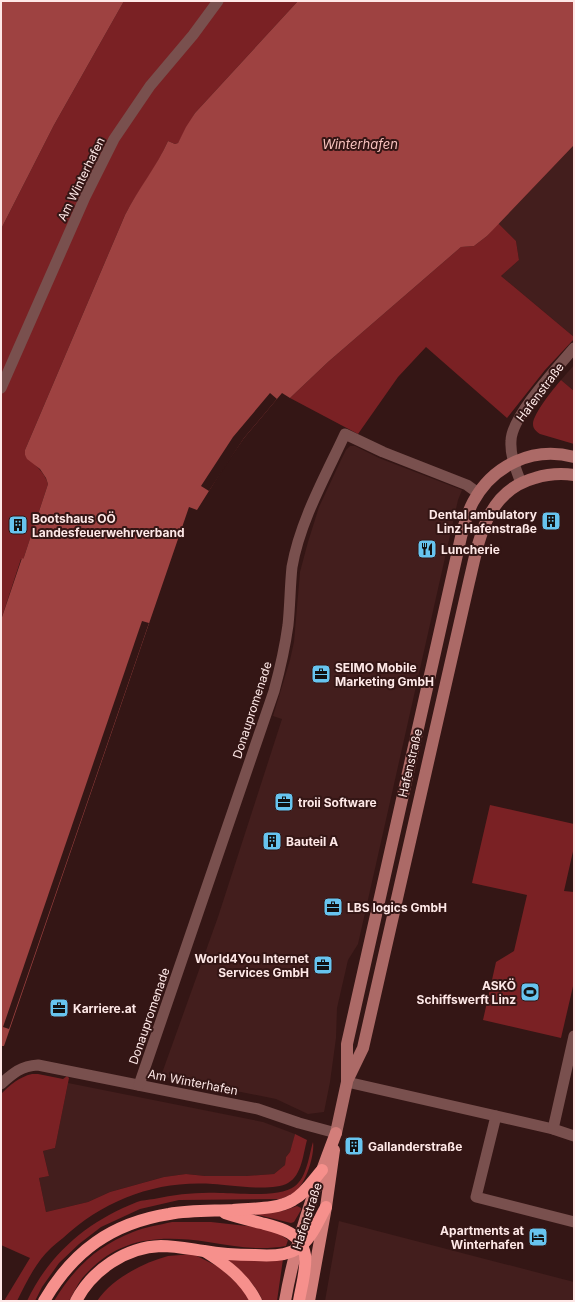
<svg xmlns="http://www.w3.org/2000/svg" width="575" height="1302" viewBox="0 0 575 1302" font-family="Inter,sans-serif">
<style>
.built{fill:#431e1d}
.green{fill:#7a2124}
.water{fill:#9e4241}
.pier{fill:#341615}
.lines{fill:none;stroke-linecap:round;stroke-linejoin:round}
.street{stroke:#79504e;stroke-width:11}
.secondary{stroke:#ac6a67;stroke-width:12}
.primary{stroke:#d37e7a;stroke-width:12}
.highway{stroke:#f6908c;stroke-width:12}
.labels{text-anchor:middle;dominant-baseline:central;stroke-width:4;stroke-linejoin:round;paint-order:stroke}
.street-label{font-size:12px;fill:#fee8e7;stroke:#341615}
.poi-label{font-size:12px;font-weight:bold;fill:#fee8e7;stroke:#341615;text-anchor:start}
.water-label{font-size:13px;font-style:italic;fill:#f8c3bf;stroke:#341615}
</style>
<rect width="100%" height="100%" fill="#341615"/>
<g class="built">
<path d="M574,145V337L501,276L519,260L516,241L498,223Z"/>
<path d="M574,365V391L561,380Z"/>
<path d="M350,446H355L379,458L462,490L458,500L358,944L348,960L337,1008L336,1038L330,1082L324,1112L308,1114L276,1099L161,1076L218,917L282,719L273,716L290,660L294,642L300,572L308,542L319,507L341,460L346,450Z"/>
<path d="M68,1083L263,1122L295,1134L293,1143L290,1152L286,1157L285,1165L274,1174L246,1176H205L186,1174L164,1177L110,1192L88,1202L46,1212L39,1178L49,1176L43,1151L55,1148Z"/>
<path d="M339,1221L574,1282V1301H325Z"/>
</g>
<g class="green">
<path d="M124,1H298L195,113L178,143L175,144L168,141C157,167 138,190 125,215L25,450V455C34,464 45,472 48,484L24,557L23,559H21L1,620V229L54,125Z"/>
<path d="M498,223L516,241L519,260L501,276L574,337V339L545,370L507,418L426,347L398,377L358,434L290,398L328,362L461,247L474,246L487,236Z"/>
<path d="M561,380L574,391V444L540,434C536,431 533,429 533,424C533,414 554,388 561,380Z"/>
<path d="M490,805L574,824V847L564,891L574,892V982L561,1038L483,1020L496,962L514,951L527,895L472,883Z"/>
<path d="M32,1074H38L63,1079L67,1076L69,1078L55,1148L43,1151L49,1176L39,1178L46,1212L88,1202L110,1192L164,1177L186,1174L205,1176H246L274,1174L285,1165L286,1157L290,1152L295,1134L307,1140C303,1154 302,1175 288,1183C272,1192 231,1185 213,1184C156,1180 104,1200 63,1238C55,1244 47,1251 41,1259C31,1272 24,1287 17,1301H4L30,1258L1,1245V1094C10,1085 19,1077 32,1074Z"/>
<path d="M313,1142C315,1154 306,1184 295,1192C291,1195 285,1197 280,1199L179,1200L140,1209L101,1227L79,1244L59,1263L42,1287L35,1301H27C49,1254 88,1221 137,1202C142,1200 148,1200 154,1199C177,1194 198,1192 220,1193C239,1193 280,1198 295,1186C307,1177 309,1155 313,1142Z"/>
<path d="M297,1206L301,1208V1210L294,1222L291,1223L254,1214L283,1211Z"/>
<path d="M172,1222H211L257,1227L278,1233L288,1240L286,1246C258,1251 235,1246 208,1242C159,1235 120,1237 85,1275C78,1282 74,1293 69,1301H54C74,1268 97,1246 133,1232C145,1227 159,1225 172,1222Z"/>
<path d="M193,1254L219,1267L240,1286L251,1301H97C112,1279 142,1263 168,1256C176,1255 185,1255 193,1254Z"/>
<path d="M224,1257C244,1260 263,1262 283,1259L277,1301H263C254,1282 240,1270 224,1257Z"/>
</g>
<g class="water">
<path d="M1,1H124L54,125L1,229Z"/>
<path d="M298,1H574V145L487,236L474,246L461,247L328,362L290,398L282,393L244,438L224,467L197,510L189,507L4,1046H1V620L22,558L23,559L24,557L48,484L46,478L40,469L27,459L25,455V450L125,215C138,189 157,166 168,141L175,144L178,143L186,127L195,113Z"/>
</g>
<g class="pier">
<path d="M270,393L277,399L244,438L209,491L201,486L233,437Z"/>
<path d="M142,621L149,623L9,1029L3,1027Z"/>
</g>
<g class="lines">
<g class="street">
<path d="M1,388L85,197L114,139L150,86L193,35L218,1"/>
<path d="M521,483C516,469 510,456 511,441C511,417 557,368 574,348"/>
<path d="M347,1082L553,1129L574,1136"/>
<path d="M1,1084C13,1073 21,1066 38,1065L258,1109L299,1123L336,1133"/>
<path d="M139,1085L274,691C280,669 285,647 288,625C290,606 290,586 292,567C300,521 326,475 345,434L383,452L467,485L478,493"/>
<path d="M496,1116L476,1197L574,1222"/>
<path d="M553,1129L574,1036"/>
</g>
<g class="secondary">
<path d="M348,1079L363,1048L469,582C479,540 486,491 535,478C548,474 560,473 574,475"/>
<path d="M336,1133L347,1082V1044L461,537C464,525 467,513 473,502C493,465 533,446 574,457"/>
</g>
<g class="primary">
<path d="M285,1301C295,1243 315,1188 336,1133"/>
<path d="M309,1301L326,1207L334,1150"/>
</g>
<g class="highway">
<path d="M225,1213C237,1217 249,1220 261,1223C280,1228 301,1232 305,1255C307,1268 301,1288 299,1301"/>
<path d="M206,1252C227,1265 245,1279 256,1301"/>
<path d="M44,1301C73,1251 112,1223 169,1214C190,1210 212,1211 233,1210C252,1208 276,1210 293,1200C305,1194 313,1180 322,1170"/>
<path d="M76,1301C92,1270 126,1247 161,1246C176,1246 190,1249 204,1251C220,1254 238,1255 255,1255C268,1256 286,1256 297,1249C311,1240 318,1221 326,1207"/>
</g>
</g>
<defs>
<g id="building-square" transform="scale(1)"><rect x="-9" y="-9" width="18" height="18" rx="4" fill="#67c4ef" stroke="#341615"/><path d="M-4-6H4V6H1V3H-1V6H-4ZM-2.5-4.3h1.7v1.8h-1.7ZM.8-4.3h1.7v1.8H.8ZM-2.5-1h1.7V.8h-1.7ZM.8-1h1.7V.8H.8Z" fill="#111"/></g>
<g id="restaurant-square" transform="scale(1)"><rect x="-9" y="-9" width="18" height="18" rx="4" fill="#67c4ef" stroke="#341615"/><path d="M-5-6h1v4h1v-4h1v4h1v-4h1v5L-1.5 .5V6h-2V.5L-5-1ZM5-6V6H3V1.5H1.5Q1.5-4 5-6Z" fill="#111"/></g>
<g id="office-square" transform="scale(1)"><rect x="-9" y="-9" width="18" height="18" rx="4" fill="#67c4ef" stroke="#341615"/><path d="M-6-3h4V-5.5h4V-3h4V5H-6ZM-1-4.5V-3h2v-1.5ZM-6 0V1H6V0Z" fill="#111"/></g>
<g id="stadium-square" transform="scale(1)"><rect x="-9" y="-9" width="18" height="18" rx="4" fill="#67c4ef" stroke="#341615"/><path d="M0-5a6.5 5 0 1 0 0 10a6.5 5 0 1 0 0-10ZM-3.5-1.8h7v3.6h-7Z" fill="#111"/></g>
<g id="hotel-square" transform="scale(1)"><rect x="-9" y="-9" width="18" height="18" rx="4" fill="#67c4ef" stroke="#341615"/><path d="M-6-4.5h1.5V1H6V5H4.5V3h-9V5H-6ZM-4 0a1.8 1.8 0 1 1 3.6 0ZM.5 0V-2.5h3Q6-2.5 6 0Z" fill="#111"/></g>
</defs>
<g fill-rule="evenodd">
<use href="#building-square" x="551" y="521"/>
<use href="#building-square" x="18" y="525"/>
<use href="#restaurant-square" x="427" y="549"/>
<use href="#office-square" x="321" y="674"/>
<use href="#office-square" x="284" y="802"/>
<use href="#building-square" x="272" y="841"/>
<use href="#office-square" x="333" y="907"/>
<use href="#office-square" x="323" y="965"/>
<use href="#stadium-square" x="530" y="992"/>
<use href="#office-square" x="59" y="1008"/>
<use href="#building-square" x="354" y="1146"/>
<use href="#hotel-square" x="538" y="1237"/>
</g>
<g class="labels">
<g class="street-label">
<text transform="translate(81 179) rotate(-64)">Am Winterhafen</text>
<text transform="translate(540 392) rotate(-53)">Hafenstraße</text>
<text transform="translate(252 710) rotate(-72)">Donaupromenade</text>
<text transform="translate(410 763) rotate(-77)">Hafenstraße</text>
<text transform="translate(149 1016) rotate(-71)">Donaupromenade</text>
<text transform="translate(193 1082) rotate(11)">Am Winterhafen</text>
<text transform="translate(307 1216) rotate(-72)">Hafenstraße</text>
</g>
<g class="poi-label">
<text x="537" y="514" text-anchor="end">Dental ambulatory<tspan x="537" dy="14">Linz Hafenstraße</tspan></text>
<text x="32" y="518">Bootshaus OÖ<tspan x="32" dy="14">Landesfeuerwehrverband</tspan></text>
<text x="441" y="549">Luncherie</text>
<text x="335" y="667">SEIMO Mobile<tspan x="335" dy="14">Marketing GmbH</tspan></text>
<text x="298" y="802">troii Software</text>
<text x="286" y="841">Bauteil A</text>
<text x="347" y="907">LBS logics GmbH</text>
<text x="309" y="958" text-anchor="end">World4You Internet<tspan x="309" dy="14">Services GmbH</tspan></text>
<text x="516" y="985" text-anchor="end">ASKÖ<tspan x="516" dy="14">Schiffswerft Linz</tspan></text>
<text x="73" y="1008">Karriere.at</text>
<text x="368" y="1146">Gallanderstraße</text>
<text x="524" y="1230" text-anchor="end">Apartments at<tspan x="524" dy="14">Winterhafen</tspan></text>
</g>
<g class="water-label">
<text x="360" y="144">Winterhafen</text>
</g>
</g>
<rect width="575" height="1302" fill="none" stroke="#fee8e7" stroke-width="4"/>
</svg>
